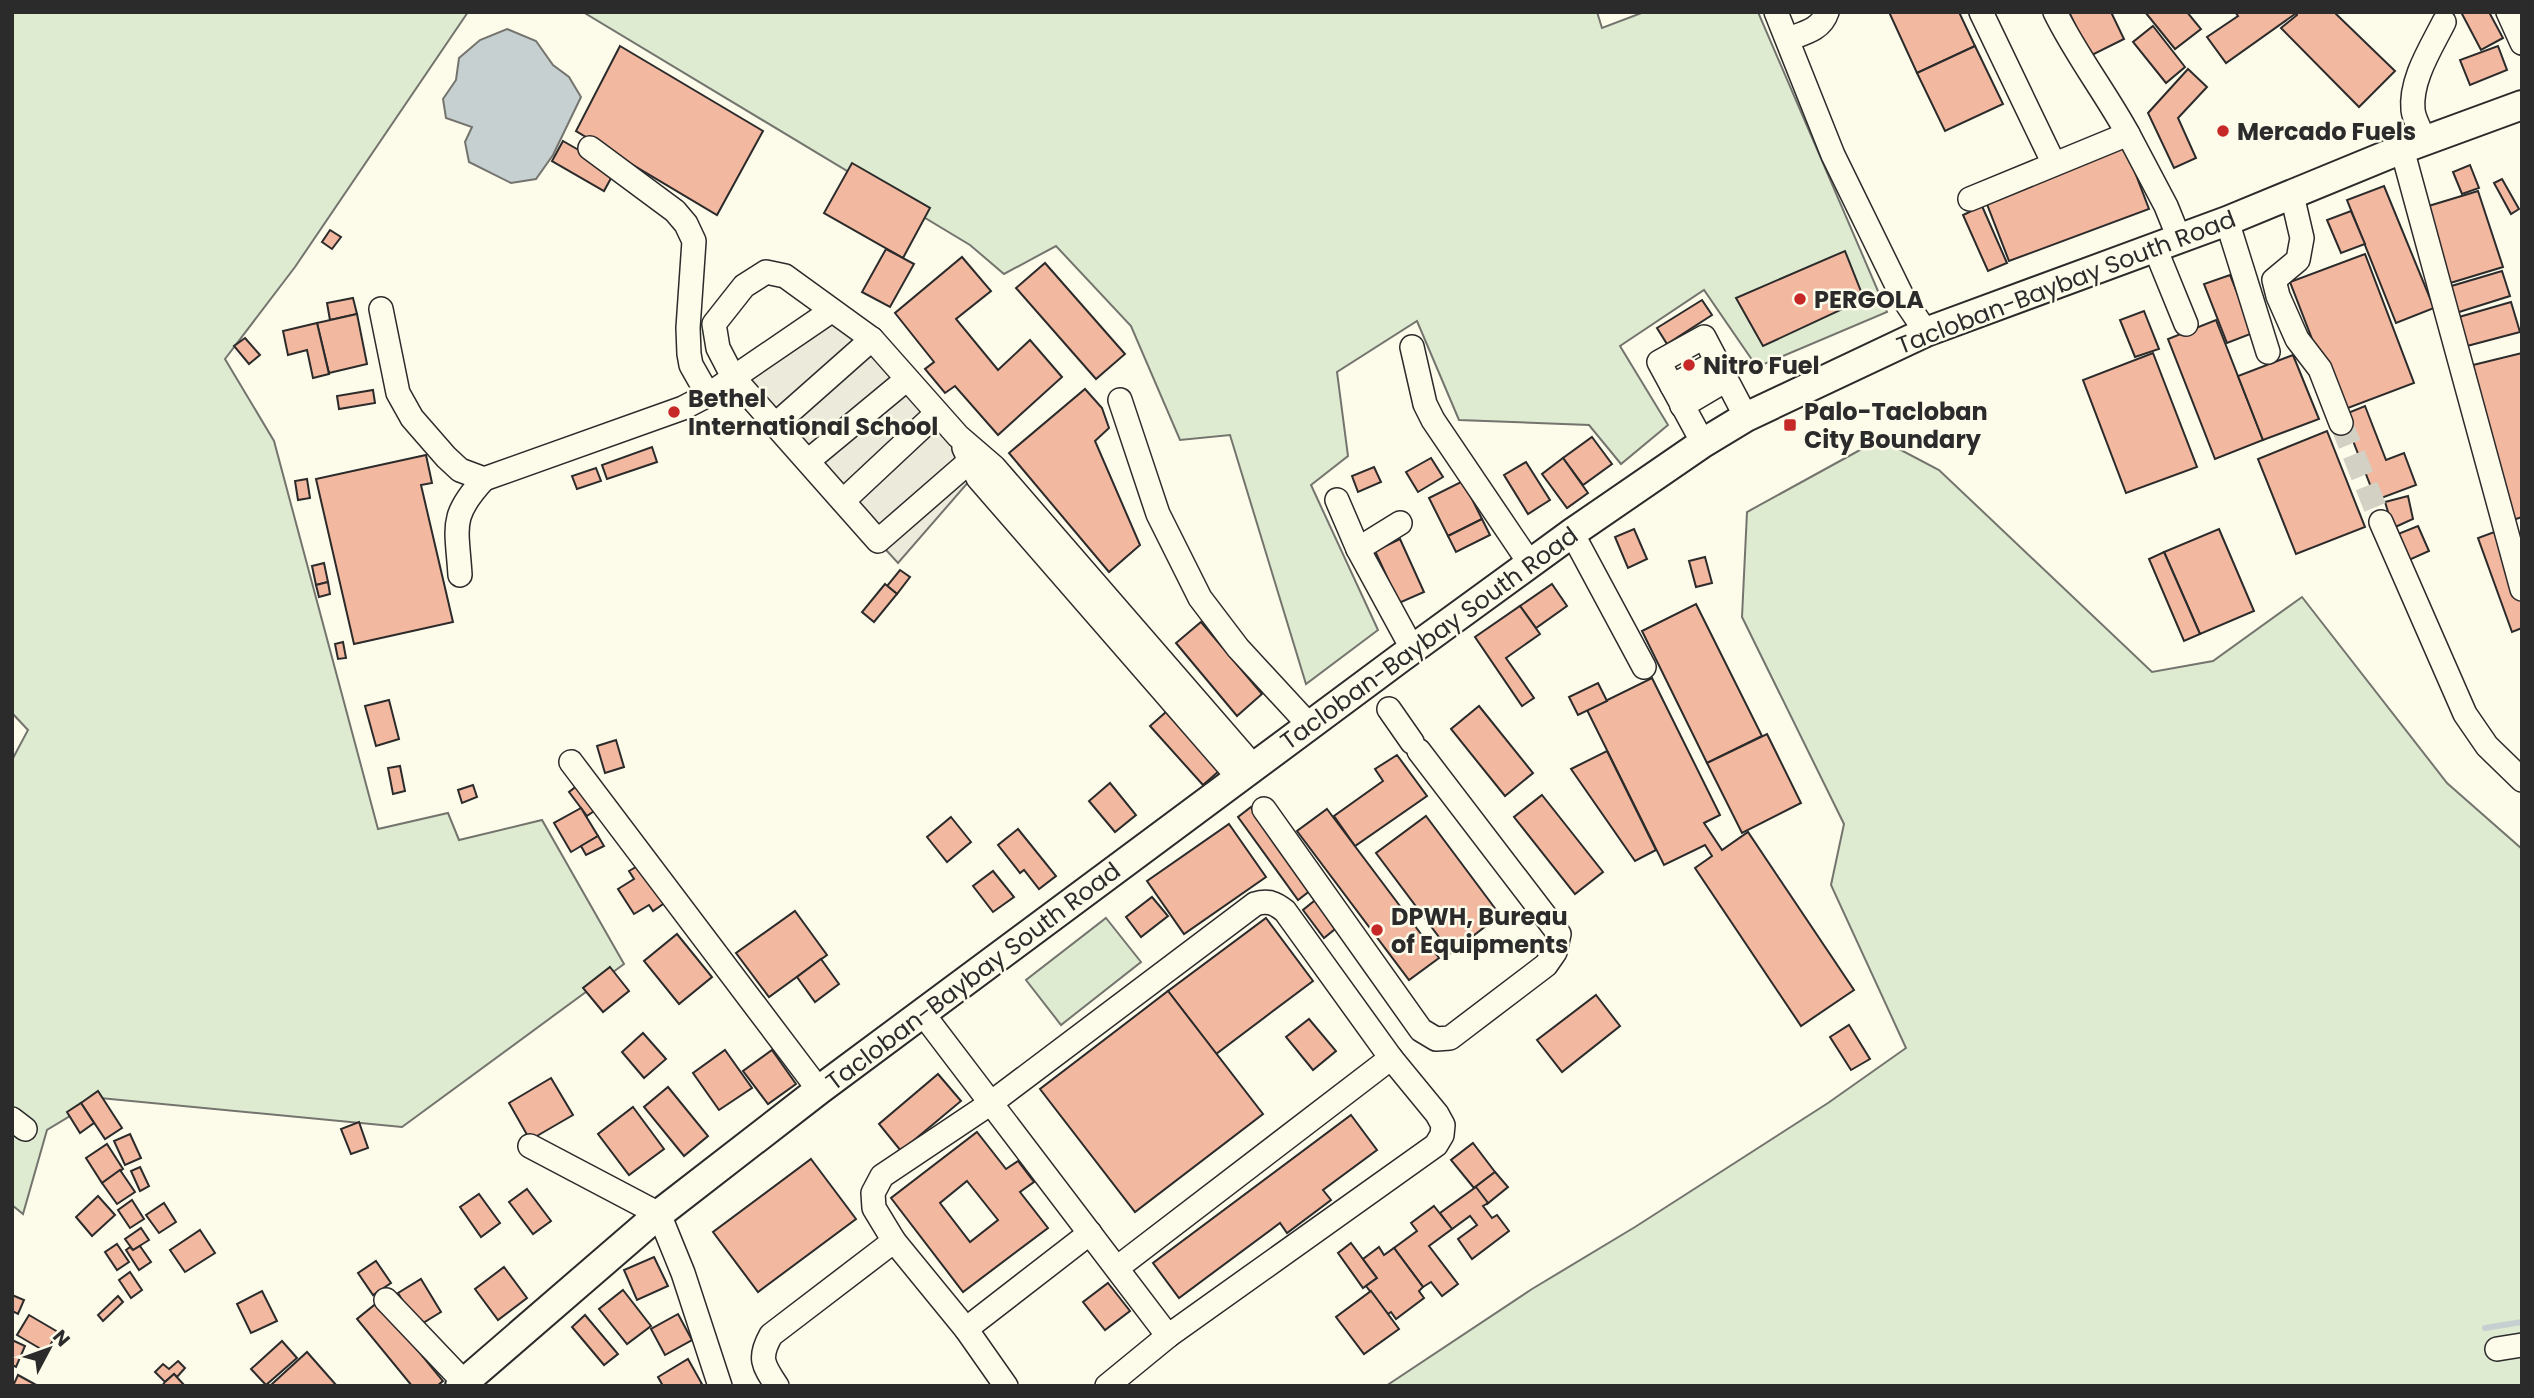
<svg xmlns="http://www.w3.org/2000/svg" width="2534" height="1398" viewBox="0 0 2534 1398" font-family="Poppins,sans-serif">
<style>
.green{fill:#deebd1;stroke:#74746e;stroke-width:2}
.parking{fill:#eceadb;stroke:#74746e;stroke-width:2}
.water{fill:#c7d0d0;stroke:#74746e;stroke-width:2}
.lines{fill:none;stroke-linecap:round;stroke-linejoin:round}
.stream{stroke:#c7d0d0;stroke-width:6}
.building{fill:#f2b8a0;stroke:#2b2b2b;stroke-width:2;fill-rule:evenodd}
.minor-tunnel{stroke:#d3d1c4;stroke-width:23;stroke-dasharray:23 11;stroke-linecap:butt}
.minor-casing{stroke:#2b2b2b;stroke-width:26}
.major-casing{stroke:#2b2b2b;stroke-width:32}
.minor{stroke:#fdfbea;stroke-width:23}
.major{stroke:#fdfbea;stroke-width:28}
.poi-dot{fill:#c62828;stroke:#fdfbea;stroke-width:2.5}
.labels{text-anchor:middle;dominant-baseline:central;stroke-width:5;stroke-linejoin:round;paint-order:stroke}
.poi-label{font-size:24px;font-weight:bold;fill:#2b2b2b;stroke:#fdfbea;text-anchor:start}
.street-label{font-size:24px;fill:#2b2b2b;stroke:#fdfbea}
</style>
<rect width="100%" height="100%" fill="#fdfbea"/>
<g class="green">
<path d="M12,12H468L295,267L225,359L274,441L378,829L448,813L459,840L542,820L624,964L402,1127L100,1098L47,1130L23,1214L12,1205V760L28,730L12,713Z"/>
<path d="M583,12H1597L1602,28L1644,12H1758L1887,312L1757,367L1704,290L1620,346L1668,425L1621,464L1589,425L1459,420L1417,321L1337,372L1348,456L1311,485L1378,630L1306,684L1230,435L1180,440L1131,326L1056,246L1004,274L970,245Z"/>
<path d="M1880,439L1939,470L2152,672L2213,661L2302,597L2447,783L2522,849V1386H1386L1532,1289L1635,1227L1828,1103L1906,1048L1831,885L1844,824L1742,617L1747,512Z"/>
<path d="M1106,918L1141,962L1061,1025L1026,980Z"/>
</g>
<path class="parking" d="M816,307L872,337L984,464L898,563L733,383Z"/>
<path class="water" d="M507,29L536,41L553,65L569,77L581,97L553,155L536,179L511,183L469,162L465,142L472,127L446,118L443,99L456,80L459,58L480,40Z"/>
<g class="lines">
<path class="stream" d="M2485,1328L2522,1322"/>
</g>
<g class="building">
<path d="M1889,12H1959L1975,46L1917,73Z"/>
<path d="M2069,12H2111L2124,39L2090,56Z"/>
<path d="M2145,12H2187L2201,29L2175,49Z"/>
<path d="M2235,12H2294L2295,14L2226,63L2207,37L2238,16Z"/>
<path d="M2296,12H2334L2395,71L2359,107L2281,28L2297,15Z"/>
<path d="M2461,12H2489L2503,38L2481,50Z"/>
<path d="M2153,26L2185,67L2166,83L2133,42Z"/>
<path d="M620,46L763,131L717,215L576,131Z"/>
<path d="M1975,46L2003,104L1945,131L1917,73Z"/>
<path d="M2498,46L2507,70L2470,85L2460,60Z"/>
<path d="M2188,69L2207,87L2178,118L2196,158L2174,168L2148,113Z"/>
<path d="M563,141L615,171L604,191L552,161Z"/>
<path d="M2125,146L2149,209L2009,261L1985,199Z"/>
<path d="M852,163L930,208L903,258L824,213Z"/>
<path d="M2470,165L2479,188L2462,194L2453,172Z"/>
<path d="M2502,179L2519,209L2511,214L2494,183Z"/>
<path d="M2384,186L2434,308L2396,323L2347,200Z"/>
<path d="M2478,191L2503,267L2447,284L2422,208Z"/>
<path d="M1982,206L2007,263L1988,271L1963,215Z"/>
<path d="M2351,211L2365,244L2341,253L2327,220Z"/>
<path d="M330,230L341,237L332,249L322,242Z"/>
<path d="M886,249L914,264L890,307L862,292Z"/>
<path d="M1845,251L1864,299L1763,346L1736,298Z"/>
<path d="M2365,254L2414,383L2340,411L2290,282Z"/>
<path d="M962,257L991,291L956,319L998,370L1030,340L1062,377L998,435L955,386L945,393L925,369L934,362L895,313Z"/>
<path d="M1045,263L1125,354L1096,379L1016,288Z"/>
<path d="M2502,271L2510,296L2456,313L2448,287Z"/>
<path d="M2230,275L2253,333L2227,343L2204,284Z"/>
<path d="M353,298L357,314L330,320L327,303Z"/>
<path d="M1702,300L1712,315L1667,344L1657,328Z"/>
<path d="M2511,302L2520,332L2467,346L2459,317Z"/>
<path d="M2144,311L2159,349L2135,357L2120,320Z"/>
<path d="M357,314L367,364L329,373L317,323Z"/>
<path d="M2216,320L2263,440L2215,459L2168,339Z"/>
<path d="M317,323L329,374L313,378L307,350L288,355L283,331Z"/>
<path d="M245,338L260,355L249,364L234,346Z"/>
<path d="M2153,353L2197,467L2126,493L2083,380Z"/>
<path d="M2522,353V517L2513,520L2473,365Z"/>
<path d="M2293,355L2319,419L2263,440L2238,376Z"/>
<path d="M1085,389L1102,408L1109,428L1095,441L1140,545L1109,572L1009,453Z"/>
<path d="M373,390L375,403L339,409L337,396Z"/>
<path d="M2365,406L2386,460L2404,453L2416,485L2376,500L2343,415Z"/>
<path d="M2327,431L2365,527L2296,554L2258,459Z"/>
<path d="M1592,437L1612,464L1583,485L1563,458Z"/>
<path d="M652,447L657,462L607,479L602,465Z"/>
<path d="M426,455L432,483L421,485L453,622L354,644L316,479Z"/>
<path d="M1431,458L1443,477L1418,492L1406,472Z"/>
<path d="M1563,458L1588,493L1567,508L1542,474Z"/>
<path d="M1526,462L1550,500L1528,514L1504,475Z"/>
<path d="M1374,467L1381,482L1358,492L1352,476Z"/>
<path d="M596,468L601,481L577,489L572,476Z"/>
<path d="M307,479L310,498L298,500L295,481Z"/>
<path d="M1463,481L1482,519L1448,536L1429,498Z"/>
<path d="M2408,496L2413,519L2393,528L2385,502Z"/>
<path d="M1482,519L1490,535L1456,552L1448,536Z"/>
<path d="M2418,526L2429,551L2409,560L2398,534Z"/>
<path d="M1634,529L1647,559L1628,568L1615,537Z"/>
<path d="M2219,529L2254,611L2200,634L2164,552Z"/>
<path d="M2497,531L2522,600V628L2512,632L2478,538Z"/>
<path d="M1400,539L1424,592L1399,603L1375,551Z"/>
<path d="M2164,552L2200,634L2184,641L2149,559Z"/>
<path d="M1705,557L1712,583L1696,587L1689,561Z"/>
<path d="M324,563L328,582L316,585L312,566Z"/>
<path d="M900,570L910,577L897,594L887,586Z"/>
<path d="M328,582L330,594L319,597L316,585Z"/>
<path d="M885,584L897,594L874,622L862,612Z"/>
<path d="M1552,584L1567,606L1536,628L1520,606Z"/>
<path d="M1696,604L1762,736L1707,763L1642,631Z"/>
<path d="M1520,606L1540,634L1506,658L1534,698L1522,706L1475,637Z"/>
<path d="M1201,622L1262,694L1237,716L1176,643Z"/>
<path d="M343,642L346,658L338,659L335,644Z"/>
<path d="M1652,678L1720,815L1704,823L1722,850L1748,832L1854,990L1801,1026L1695,868L1712,856L1705,845L1664,865L1587,710Z"/>
<path d="M1598,683L1607,701L1578,715L1569,697Z"/>
<path d="M389,700L399,739L376,746L365,706Z"/>
<path d="M1479,706L1533,773L1505,796L1451,729Z"/>
<path d="M1166,712L1219,771L1203,785L1150,726Z"/>
<path d="M1767,734L1801,803L1742,833L1707,763Z"/>
<path d="M616,740L624,767L605,773L597,746Z"/>
<path d="M1607,751L1656,850L1635,861L1571,769Z"/>
<path d="M1397,755L1427,796L1355,846L1334,816L1383,781L1375,769Z"/>
<path d="M400,766L405,791L393,794L388,768Z"/>
<path d="M1110,783L1136,815L1115,832L1089,801Z"/>
<path d="M473,785L477,797L462,803L458,790Z"/>
<path d="M578,785L597,809L587,816L569,792Z"/>
<path d="M1542,795L1603,872L1575,894L1514,817Z"/>
<path d="M1251,807L1311,890L1298,900L1238,817Z"/>
<path d="M581,808L598,836L571,852L554,823Z"/>
<path d="M1327,809L1439,958L1409,980L1297,831Z"/>
<path d="M1426,816L1500,915L1451,953L1376,853Z"/>
<path d="M951,817L971,842L947,862L927,837Z"/>
<path d="M1229,824L1266,877L1184,934L1147,881Z"/>
<path d="M1018,829L1056,876L1039,889L1024,870L1020,873L998,845Z"/>
<path d="M598,836L604,846L586,855L581,846Z"/>
<path d="M641,864L666,902L653,911L649,905L634,914L618,889L634,879L629,871Z"/>
<path d="M993,871L1014,897L993,912L973,886Z"/>
<path d="M1152,897L1168,916L1141,937L1126,917Z"/>
<path d="M1319,897L1340,925L1324,938L1303,910Z"/>
<path d="M795,911L827,955L769,997L736,953Z"/>
<path d="M1266,918L1313,981L1216,1054L1168,991Z"/>
<path d="M677,934L712,977L679,1004L644,961Z"/>
<path d="M821,959L839,984L815,1002L797,977Z"/>
<path d="M610,967L629,991L603,1012L583,988Z"/>
<path d="M1168,991L1263,1114L1135,1212L1040,1089Z"/>
<path d="M1596,995L1620,1026L1562,1072L1537,1040Z"/>
<path d="M1309,1019L1336,1051L1313,1070L1286,1037Z"/>
<path d="M1849,1025L1870,1059L1851,1070L1830,1037Z"/>
<path d="M643,1033L666,1059L644,1078L622,1052Z"/>
<path d="M725,1050L752,1088L719,1110L693,1073Z"/>
<path d="M772,1050L796,1084L768,1104L743,1071Z"/>
<path d="M938,1074L961,1101L901,1151L879,1124Z"/>
<path d="M551,1078L573,1115L530,1140L509,1103Z"/>
<path d="M668,1087L708,1136L684,1156L644,1107Z"/>
<path d="M98,1091L122,1128L105,1139L81,1103Z"/>
<path d="M81,1103L94,1123L80,1133L67,1112Z"/>
<path d="M633,1107L664,1149L629,1175L598,1134Z"/>
<path d="M1351,1115L1377,1150L1323,1190L1331,1200L1287,1233L1280,1223L1179,1298L1153,1263Z"/>
<path d="M359,1122L368,1148L351,1154L341,1129Z"/>
<path d="M977,1132L1006,1169L1018,1161L1034,1182L1020,1192L1048,1228L963,1292L891,1198ZM967,1181L998,1220L970,1242L940,1203Z"/>
<path d="M130,1134L141,1158L125,1165L114,1141Z"/>
<path d="M1473,1143L1495,1172L1474,1188L1451,1160Z"/>
<path d="M107,1144L123,1169L102,1183L86,1158Z"/>
<path d="M811,1159L856,1219L758,1292L713,1232Z"/>
<path d="M140,1167L149,1186L140,1191L131,1171Z"/>
<path d="M120,1170L135,1192L117,1204L102,1183Z"/>
<path d="M1495,1172L1508,1187L1487,1204L1474,1188Z"/>
<path d="M1476,1187L1488,1203L1483,1206L1492,1218L1497,1215L1509,1231L1472,1259L1458,1239L1477,1225L1470,1216L1452,1229L1440,1213Z"/>
<path d="M527,1189L551,1221L533,1234L509,1202Z"/>
<path d="M479,1194L500,1223L481,1237L460,1207Z"/>
<path d="M98,1196L115,1215L92,1236L76,1217Z"/>
<path d="M132,1200L144,1219L130,1228L118,1210Z"/>
<path d="M164,1203L176,1222L159,1233L146,1215Z"/>
<path d="M1434,1206L1452,1229L1429,1246L1458,1284L1442,1296L1431,1282L1423,1287L1394,1248L1417,1231L1411,1223Z"/>
<path d="M141,1228L149,1240L133,1250L125,1239Z"/>
<path d="M200,1230L215,1253L185,1272L170,1250Z"/>
<path d="M1351,1243L1377,1278L1363,1288L1338,1253Z"/>
<path d="M117,1244L129,1262L117,1270L105,1252Z"/>
<path d="M140,1246L151,1262L139,1270L126,1250L130,1247L133,1250Z"/>
<path d="M1379,1247L1384,1255L1394,1248L1423,1287L1419,1291L1424,1298L1396,1319L1391,1312L1388,1314L1366,1286L1377,1278L1363,1259Z"/>
<path d="M654,1257L668,1286L637,1300L624,1270Z"/>
<path d="M376,1261L391,1283L373,1295L358,1273Z"/>
<path d="M504,1267L527,1298L498,1320L475,1289Z"/>
<path d="M130,1272L142,1290L131,1298L119,1280Z"/>
<path d="M421,1279L441,1312L418,1326L398,1293Z"/>
<path d="M1108,1283L1130,1311L1105,1330L1083,1302Z"/>
<path d="M623,1290L651,1326L627,1344L599,1309Z"/>
<path d="M262,1291L277,1321L251,1333L237,1304Z"/>
<path d="M1371,1291L1399,1329L1364,1354L1336,1317Z"/>
<path d="M12,1295L24,1300L18,1314L12,1311Z"/>
<path d="M118,1296L123,1302L103,1321L98,1315Z"/>
<path d="M378,1302L443,1381L437,1386H412L357,1319Z"/>
<path d="M678,1314L692,1340L665,1355L651,1329Z"/>
<path d="M29,1315L58,1332L46,1352L17,1335Z"/>
<path d="M585,1315L618,1354L604,1365L572,1327Z"/>
<path d="M12,1340L25,1346L16,1367L12,1365Z"/>
<path d="M282,1341L297,1358L266,1385L251,1369Z"/>
<path d="M307,1352L337,1386H273L272,1384Z"/>
<path d="M688,1359L702,1384L698,1386H663L658,1377Z"/>
<path d="M178,1361L185,1368L177,1377L174,1374L165,1382L155,1372L163,1364L169,1369Z"/>
<path d="M174,1374L185,1386H162L165,1382Z"/>
<path d="M18,1375L38,1386H13Z"/>
</g>
<g class="lines">
<path class="minor-tunnel" d="M2341,423L2381,522"/>
<g class="minor-casing">
<g id="minor">
<path d="M1776,12L1833,155L1903,298L1926,332"/>
<path d="M1981,12L2054,164"/>
<path d="M2055,12C2076,55 2105,92 2128,134"/>
<path d="M2508,12L2522,43"/>
<path d="M1788,39C1804,33 1821,30 1827,12"/>
<path d="M2425,141C2421,131 2414,120 2413,110C2410,80 2431,48 2444,22"/>
<path d="M590,148L675,211L686,224L694,241L688,328L689,354L691,365L708,395"/>
<path d="M2402,149L2522,589"/>
<path d="M2292,195L2302,238L2298,260L2274,280L2278,296L2297,339L2320,369L2341,423"/>
<path d="M1970,199L2128,134L2166,206L2179,238"/>
<path d="M2227,221L2268,352"/>
<path d="M2155,248L2186,324"/>
<path d="M381,309L398,393L412,418L446,457L460,470L484,479L683,408L708,395L831,311"/>
<path d="M1412,347L1425,404L1433,420L1531,565"/>
<path d="M1672,386L1717,362"/>
<path d="M1120,400L1158,514L1200,598L1238,648L1310,726"/>
<path d="M1682,406L1726,380"/>
<path d="M776,424L872,339"/>
<path d="M1703,443L1659,362L1704,337L1746,417"/>
<path d="M964,448L978,478L1239,778"/>
<path d="M978,454L878,541L733,377L718,348L714,324L744,286L766,272L785,276L872,339L958,436L994,467L1254,767"/>
<path d="M808,461L907,379"/>
<path d="M1337,500L1358,549L1413,650"/>
<path d="M843,501L937,413"/>
<path d="M2381,522L2465,714L2487,746L2522,780"/>
<path d="M1572,533L1644,667"/>
<path d="M1358,549L1400,523"/>
<path d="M460,575C457,526 449,517 484,479"/>
<path d="M1389,709L1412,742"/>
<path d="M571,762L819,1090"/>
<path d="M1264,809L1421,1030L1436,1039L1450,1038L1546,965L1555,952L1559,934L1419,751"/>
<path d="M923,1014L1168,1336"/>
<path d="M12,1119L25,1129"/>
<path d="M530,1146L659,1214L683,1273L720,1386"/>
<path d="M1117,1268L1391,1058"/>
<path d="M386,1300L464,1382"/>
<path d="M966,1329L1090,1233"/>
<path d="M2497,1349L2522,1345"/>
<path d="M777,1386C763,1365 758,1358 771,1335L894,1241"/>
<path d="M1006,1386L966,1329L894,1241L874,1208L873,1193L882,1176L991,1103L1255,904C1268,900 1275,903 1285,911L1391,1058L1437,1114L1443,1125L1442,1135L1436,1145L1168,1336L1107,1386"/>
</g>
</g>
<g class="major-casing">
<path id="major" d="M460,1386L659,1214L819,1090L1399,659L1572,533L1703,443L1746,417L1926,332L2227,221L2402,149L2522,105"/>
</g>
<use href="#minor" class="minor"/>
<use href="#major" class="major"/>
</g>
<g class="poi-dot">
<circle cx="2223" cy="131" r="7"/>
<circle cx="1800" cy="299" r="7"/>
<circle cx="1689" cy="365" r="7"/>
<circle cx="674" cy="412" r="7"/>
<rect x="1783" y="418" width="14" height="14" rx="3.5"/>
<circle cx="1377" cy="930" r="7"/>
</g>
<g class="labels">
<g class="poi-label">
<text x="2237" y="131">Mercado Fuels</text>
<text x="1814" y="299">PERGOLA</text>
<text x="1703" y="365">Nitro Fuel</text>
<text x="688" y="398">Bethel<tspan x="688" dy="28">International School</tspan></text>
<text x="1804" y="411">Palo-Tacloban<tspan x="1804" dy="28">City Boundary</tspan></text>
<text x="1391" y="916">DPWH, Bureau<tspan x="1391" dy="28">of Equipments</tspan></text>
</g>
<g class="street-label">
<text transform="translate(2066 282) rotate(-21)">Tacloban-Baybay South Road</text>
<text transform="translate(1429 638) rotate(-36)">Tacloban-Baybay South Road</text>
<text transform="translate(973 976) rotate(-37)">Tacloban-Baybay South Road</text>
</g>
</g>
<rect width="2534" height="1398" fill="none" stroke="#2b2b2b" stroke-width="28"/>
<g transform="translate(49 1349) rotate(49)" stroke="#fdfbea" stroke-width="5" paint-order="stroke">
<path d="M0-5L12 26L0 18L-12 26Z" fill="#2b2b2b"/>
<text y="-10" font-size="19" font-weight="bold" text-anchor="middle" fill="#2b2b2b">N</text>
</g>
</svg>
